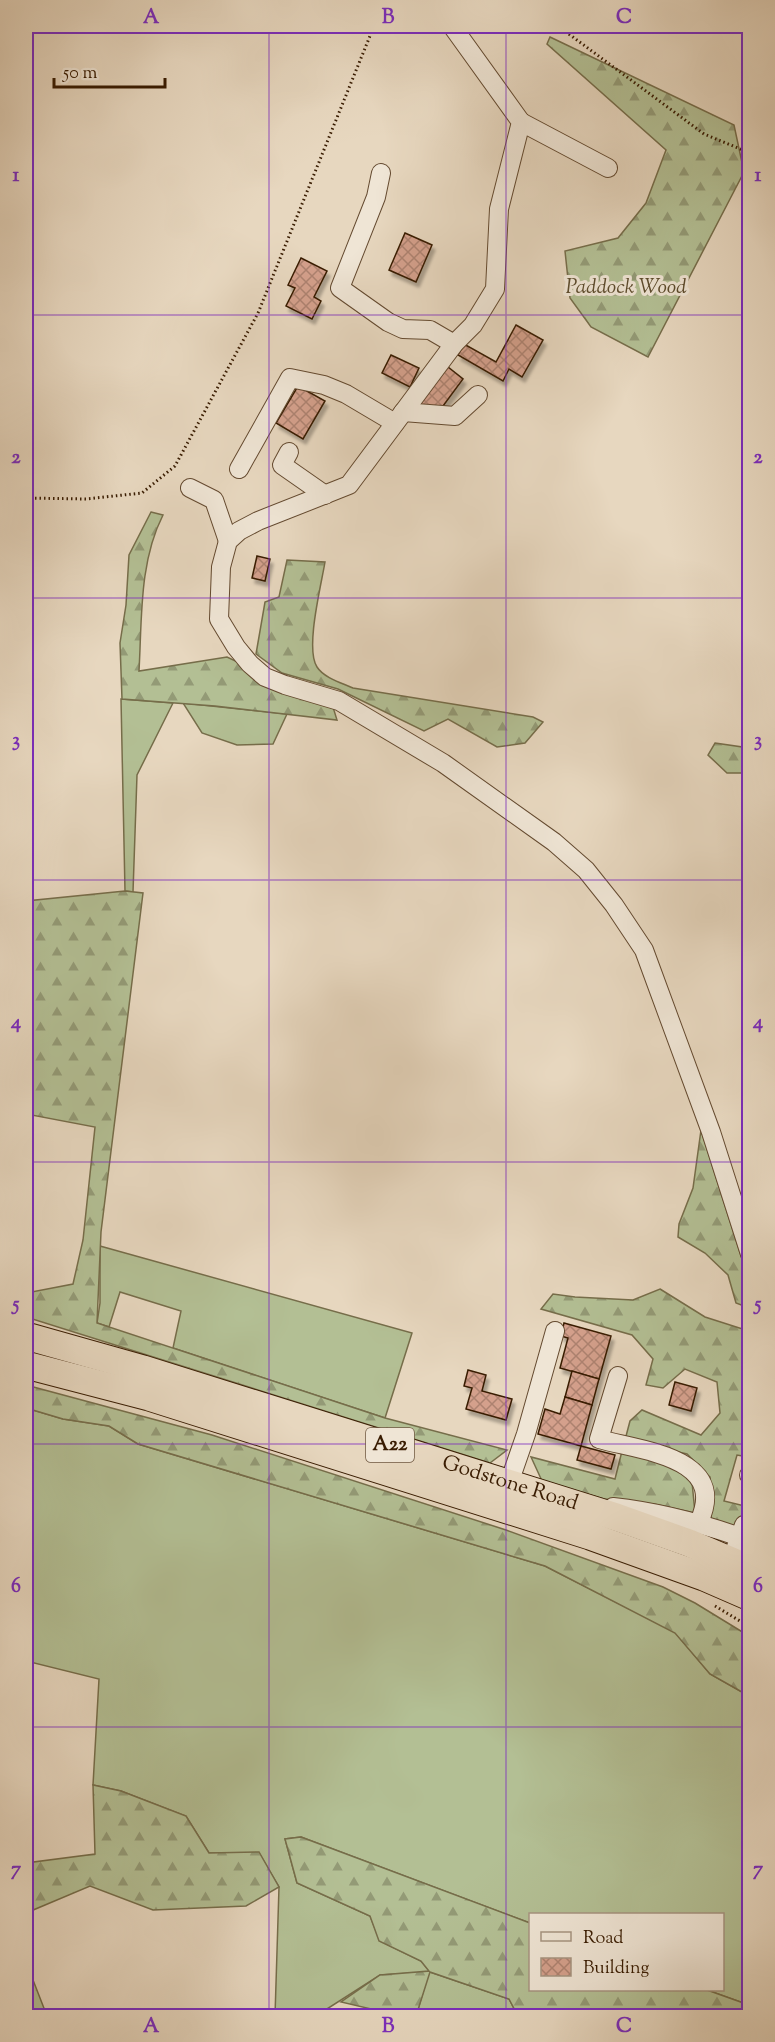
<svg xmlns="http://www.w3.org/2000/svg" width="775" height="2042" viewBox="0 0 775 2042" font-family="'Sorts Mill Goudy',serif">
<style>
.grass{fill:#b3bf94;stroke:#766d4a;stroke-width:1.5}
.forest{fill:url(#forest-firs);stroke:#766d4a;stroke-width:1.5}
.building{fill:url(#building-cross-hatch);stroke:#381b01;stroke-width:1.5;filter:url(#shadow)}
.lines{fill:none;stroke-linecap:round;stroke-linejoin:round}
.minor-casing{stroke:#644a30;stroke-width:20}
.highway-casing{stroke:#381b01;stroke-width:29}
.path{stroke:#381b01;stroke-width:3;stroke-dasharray:1.5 3;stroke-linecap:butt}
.minor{stroke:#efe5d5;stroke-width:18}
.highway{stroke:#e7d7bf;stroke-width:27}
.grid{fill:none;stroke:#7b2cbf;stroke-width:1.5;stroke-opacity:0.55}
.labels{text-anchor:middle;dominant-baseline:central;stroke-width:6;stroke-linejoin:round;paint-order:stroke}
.shield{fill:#efe5d5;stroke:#6f5841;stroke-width:1.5}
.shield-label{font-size:20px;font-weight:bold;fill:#381b01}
.park-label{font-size:21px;font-style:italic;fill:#5d4c2d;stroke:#efe5d5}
.street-label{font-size:21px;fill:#381b01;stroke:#efe5d5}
.neatline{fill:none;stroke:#7b2cbf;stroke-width:2}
.grid-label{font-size:20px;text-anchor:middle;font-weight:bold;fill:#7b2cbf}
</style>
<defs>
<pattern id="forest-firs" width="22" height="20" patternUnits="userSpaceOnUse" patternTransform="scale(1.5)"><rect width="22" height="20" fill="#b3bf94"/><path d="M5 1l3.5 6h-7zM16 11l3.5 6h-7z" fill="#939a76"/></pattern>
<pattern id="building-cross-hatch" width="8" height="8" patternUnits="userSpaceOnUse" patternTransform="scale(1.5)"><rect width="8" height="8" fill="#d4a08c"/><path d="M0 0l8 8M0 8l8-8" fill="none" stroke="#ad8270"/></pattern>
<filter id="shadow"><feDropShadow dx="3" dy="5" stdDeviation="1.5" flood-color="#0004"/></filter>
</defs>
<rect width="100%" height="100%" fill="#e7d7bf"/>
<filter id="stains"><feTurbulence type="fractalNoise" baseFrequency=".00333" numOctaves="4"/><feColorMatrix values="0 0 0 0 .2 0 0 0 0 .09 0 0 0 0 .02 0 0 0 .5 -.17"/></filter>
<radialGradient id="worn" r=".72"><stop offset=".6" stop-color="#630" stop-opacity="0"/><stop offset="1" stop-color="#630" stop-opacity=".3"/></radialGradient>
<g class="grass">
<path d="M121,699L173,703L137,775L133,892L125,891Z"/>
<path d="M183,703L287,714L273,744L237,745L202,733Z"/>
<path d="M100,1246L412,1333L385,1418L173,1348L181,1311L120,1292L109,1327L97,1323L100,1303Z"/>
<path d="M26,1408L63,1419L109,1426L138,1444L545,1566L675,1632L710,1674L749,1696V2005L707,1990H722V1914H530V1923L301,1837L285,1839L297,1883L370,1916L380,1941L421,1961L430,1972L509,1999L518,2016H416L429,1972L380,1975L316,2016H275L279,1887L259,1853H209L186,1816L121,1791L93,1785L99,1679L26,1661Z"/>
</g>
<g class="forest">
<path d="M550,37L734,125L744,172L648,357L591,327L570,298L565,251L618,238L646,203L666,150L547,44Z"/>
<path d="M151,512L163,515C139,562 142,619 139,671L227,657L333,707L337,720L215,706L122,699L120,643L126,605L129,555Z"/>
<path d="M287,560L325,562C321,586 305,649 317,667C324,678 342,683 353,688L533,717L543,722L525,743L497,747L448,719L424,731L338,689L282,673L256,654L265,602L279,597Z"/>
<path d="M715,743L749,748V773H727L708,755Z"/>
<path d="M125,891L143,893L101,1232L97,1323L385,1418L507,1450L490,1463L26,1317V1293L73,1284L83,1240L95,1127L26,1114V901Z"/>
<path d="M701,1130L749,1281V1308L736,1303L728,1275L705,1253L678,1237L679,1224L693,1188Z"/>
<path d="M660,1289L705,1317L749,1331V1457L737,1455L724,1501L749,1507V1537L711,1520L710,1477L687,1454L625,1440L630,1421L642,1410L701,1435L720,1413L717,1382L685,1369L663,1388L646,1385L653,1359L632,1335L541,1309L553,1294L575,1297L633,1300Z"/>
<path d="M26,1385L212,1435L506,1530L663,1587L695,1603L749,1636V1696L710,1674L675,1633L545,1566L138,1444L109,1426L63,1419L26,1408Z"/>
<path d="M622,1451L677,1466L692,1482L695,1513L654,1504L604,1499L542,1481L531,1457L615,1479Z"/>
<path d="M93,1785L121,1791L186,1816L209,1853L259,1852L279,1887L246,1906L153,1910L90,1886L26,1913V1863L95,1854Z"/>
<path d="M301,1837L530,1923V1990H707L749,2005V2016H518L509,1999L430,1972L416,2016H401L341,2002L380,1975L429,1971L421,1961L379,1941L370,1916L297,1883L285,1839Z"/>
<path d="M26,1962L47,2016H26Z"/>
</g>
<g class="building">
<path d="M405,233L432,245L416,282L389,270Z"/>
<path d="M301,258L327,271L314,297L321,301L312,319L286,306L295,288L288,285Z"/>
<path d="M516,325L543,340L522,377L509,369L503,381L458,355L464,344L496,362Z"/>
<path d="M391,355L419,368L410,387L382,373Z"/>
<path d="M443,363L463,379L443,406L421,407L413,401Z"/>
<path d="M298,386L325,401L303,439L276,423Z"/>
<path d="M257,556L270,559L265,581L252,578Z"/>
<path d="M564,1323L611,1336L599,1379L560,1368L568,1338L561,1336Z"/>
<path d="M468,1370L486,1375L482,1391L512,1399L506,1420L466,1409L472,1388L464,1386Z"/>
<path d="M572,1371L599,1379L592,1405L565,1397Z"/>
<path d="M675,1382L697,1388L691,1411L669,1405Z"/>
<path d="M565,1397L592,1405L581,1446L538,1434L545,1409L560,1414Z"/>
<path d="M581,1446L615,1455L611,1469L577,1460Z"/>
</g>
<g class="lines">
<g class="minor-casing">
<g id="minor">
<path d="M452,26L521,122L499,209L495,289L473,325L454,344L349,485L258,521L239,531L228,541L221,567L219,619L236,647L250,664L265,677L285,685L339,701L443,763L554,842L586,870L614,905L644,950L711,1132L750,1254"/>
<path d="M521,122L608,168"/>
<path d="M381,173L376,197L340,288L388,322L403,329L430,330L454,344"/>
<path d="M403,412L455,416L478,395"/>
<path d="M289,452L282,465L325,495"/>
<path d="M239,469L290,378L324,385L346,394L395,423"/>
<path d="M190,488L214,500L228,541"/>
<path d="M618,1376L599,1439C641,1451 729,1457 699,1522"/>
<path d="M749,1475H750"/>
<path d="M509,1483L526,1434L555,1331"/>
<path d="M613,1507C659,1512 697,1522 740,1537"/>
<path d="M736,1547L744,1525L750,1526"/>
</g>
</g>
<g class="highway-casing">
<g id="highway">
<path id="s1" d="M26,1336L143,1369L616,1517L689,1543L750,1569"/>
<path d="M26,1365L149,1397L590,1536L704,1577L750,1597"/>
</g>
</g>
<g class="path">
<path d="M558,26L704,134L750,153"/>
<path d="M26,498L86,499L142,493L175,466L258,313L374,26"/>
<path d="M715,1606L750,1627"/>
</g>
<use href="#minor" class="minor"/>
<use href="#highway" class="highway"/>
</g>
<path class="grid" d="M269,26V2016M506,26V2016M26,315H750M26,598H750M26,880H750M26,1162H750M26,1444H750M26,1727H750"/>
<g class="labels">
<rect class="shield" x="366" y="1428" width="48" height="34" rx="4.5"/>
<g class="shield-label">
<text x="390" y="1445">A22</text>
</g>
<g class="park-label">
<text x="626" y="288">Paddock Wood</text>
</g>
<g class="street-label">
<text stroke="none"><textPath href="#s1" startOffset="506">Godstone Road</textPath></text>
</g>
</g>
<rect width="775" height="2042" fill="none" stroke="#e7d7bf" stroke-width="66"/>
<rect x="529" y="1913" width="195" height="78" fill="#efe5d5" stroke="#a69480" stroke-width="1.5"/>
<rect x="541" y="1932" width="30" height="9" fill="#efe5d5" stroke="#a69480" stroke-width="1.5"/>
<text x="583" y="1943" font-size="18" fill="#381b01">Road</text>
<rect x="541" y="1958" width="30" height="18" fill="url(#building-cross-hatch)" stroke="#a69480" stroke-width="1.5"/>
<text x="583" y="1973" font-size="18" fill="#381b01">Building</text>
<path d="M54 78v9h111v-9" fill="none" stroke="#381b01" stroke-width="3"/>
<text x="63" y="78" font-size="18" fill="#381b01" stroke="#efe5d5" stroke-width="4.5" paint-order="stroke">50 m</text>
<rect x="33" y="33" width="709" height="1976" class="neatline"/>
<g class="grid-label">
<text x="151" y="23">A</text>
<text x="388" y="23">B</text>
<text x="624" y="23">C</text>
<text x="16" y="181">1</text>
<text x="758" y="181">1</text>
<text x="16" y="463">2</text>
<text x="758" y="463">2</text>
<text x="16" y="746">3</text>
<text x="758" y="746">3</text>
<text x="16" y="1028">4</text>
<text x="758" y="1028">4</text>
<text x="16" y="1310">5</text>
<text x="758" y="1310">5</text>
<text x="16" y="1592">6</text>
<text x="758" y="1592">6</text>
<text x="16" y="1875">7</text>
<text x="758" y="1875">7</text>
<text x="151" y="2032">A</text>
<text x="388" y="2032">B</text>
<text x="624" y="2032">C</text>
</g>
<rect width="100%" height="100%" filter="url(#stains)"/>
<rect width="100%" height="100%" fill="url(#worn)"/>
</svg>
